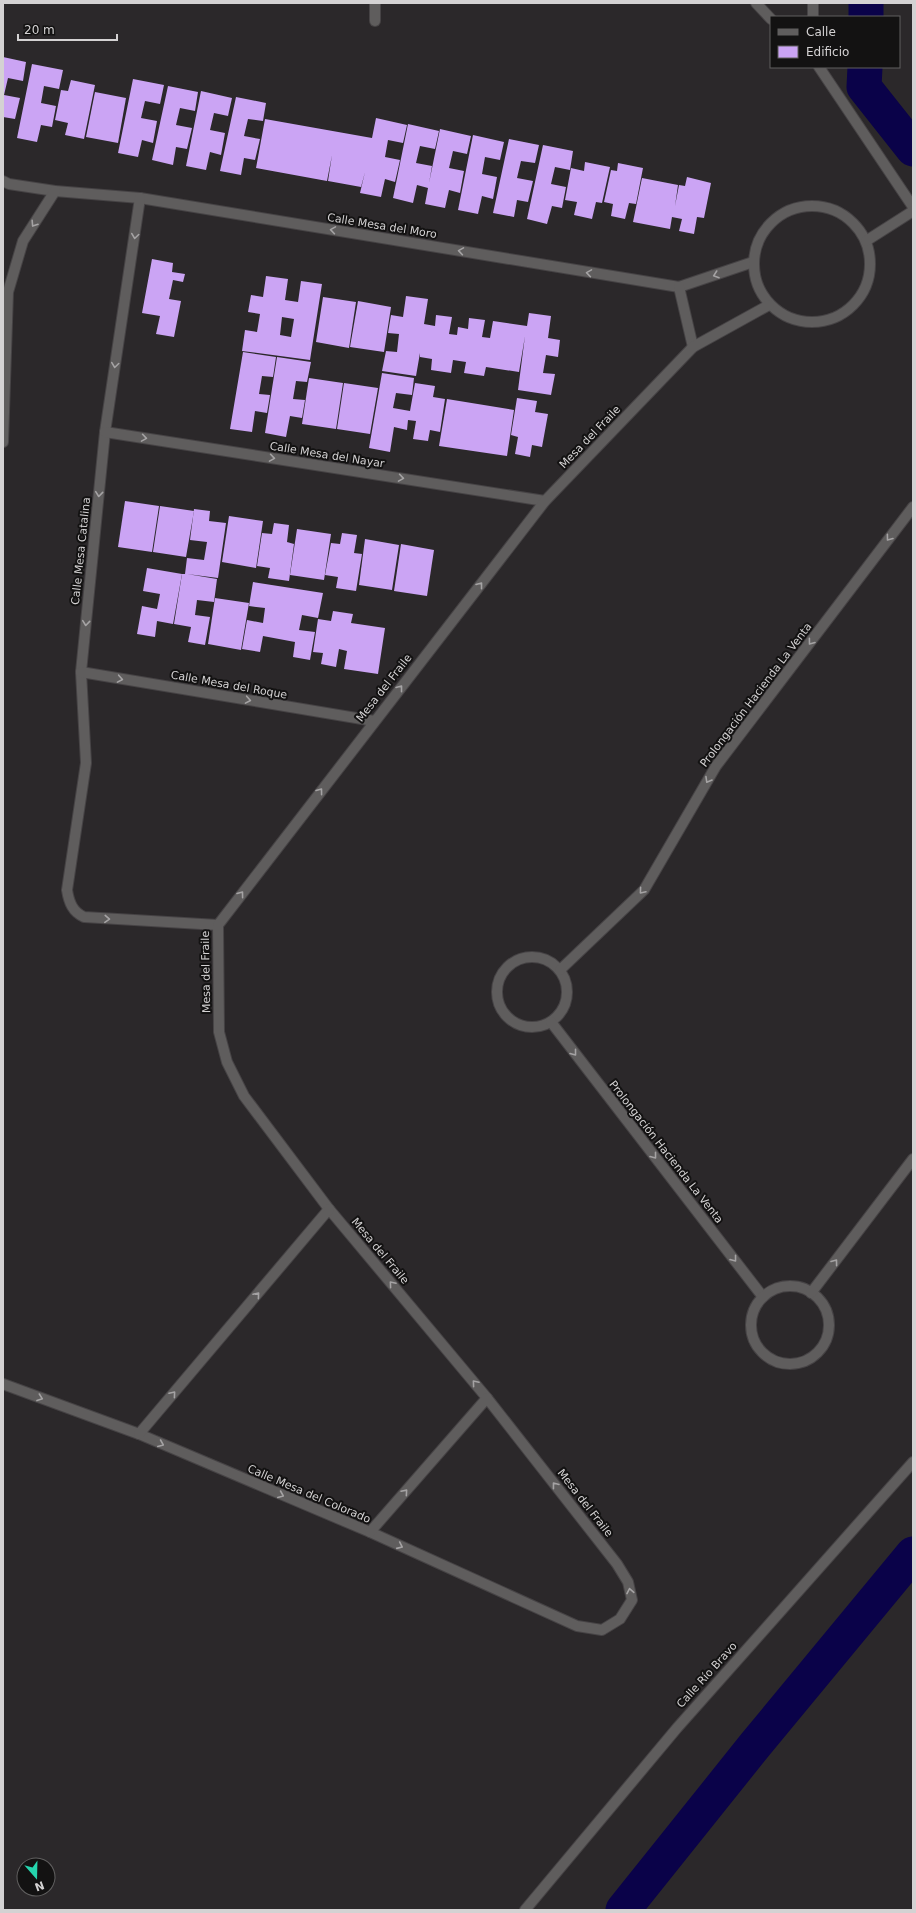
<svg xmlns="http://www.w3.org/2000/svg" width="916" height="1913" viewBox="0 0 916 1913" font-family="'DejaVu Sans',sans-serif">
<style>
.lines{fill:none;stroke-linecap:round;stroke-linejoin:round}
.canal{stroke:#0a0249;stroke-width:35}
.building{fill:#cba4f4;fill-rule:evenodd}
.street-casing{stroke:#464345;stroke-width:12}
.street{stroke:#5f5d5d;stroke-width:10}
.oneway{stroke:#a5a3a4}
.labels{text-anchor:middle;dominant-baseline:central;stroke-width:4;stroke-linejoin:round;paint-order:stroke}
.street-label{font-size:11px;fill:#d4d2d3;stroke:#131212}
</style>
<rect width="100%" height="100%" fill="#2b282a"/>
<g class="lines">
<g class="canal">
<path d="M866,17V3"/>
<path d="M865,67L864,87L913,149"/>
<path d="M623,1910L755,1745L913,1554"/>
</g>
</g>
<g class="building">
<path d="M3,57L26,62L23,81L8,78L4,95L20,98L15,119L3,117Z"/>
<path d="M32,64L63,70L59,89L44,86L41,103L56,106L52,127L41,125L37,142L17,138Z"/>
<path d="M133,79L164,85L160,104L145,101L141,118L157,121L153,143L142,140L138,157L118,153Z"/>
<path d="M71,80L95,85L84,139L65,135L68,123L55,120L61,90L68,91Z"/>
<path d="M168,86L198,92L195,111L180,108L176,125L192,128L187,149L176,147L173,165L152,160Z"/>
<path d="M201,91L232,98L228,116L214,113L210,130L225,133L221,155L210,152L206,170L186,166Z"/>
<path d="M95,92L126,98L118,143L86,137Z"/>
<path d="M236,97L266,103L263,121L248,119L244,136L260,139L255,160L244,158L241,175L220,171Z"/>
<path d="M376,118L407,125L403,143L388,140L385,157L400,160L395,182L385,179L381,197L360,193L365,172L361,187L328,181L332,155L327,181L256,168L265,119L372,138Z"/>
<path d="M408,124L439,131L435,149L420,146L416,163L432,166L429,183L440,129L471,136L467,154L453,151L449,168L464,171L460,193L449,190L445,208L425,204L428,188L417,185L413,203L393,198Z"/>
<path d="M473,135L504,142L500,160L485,157L482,174L497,177L493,199L482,196L478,214L458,210Z"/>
<path d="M509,139L539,145L535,163L521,161L517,178L533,181L528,202L517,200L514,217L493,213Z"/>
<path d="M543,145L573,151L570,170L555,167L551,184L566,187L562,208L552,206L547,224L527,219Z"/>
<path d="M585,162L610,167L602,203L596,202L592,219L574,215L577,202L565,200L571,168L584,171Z"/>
<path d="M618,163L643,168L636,204L629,203L625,219L611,216L613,204L604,202L611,170L617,171Z"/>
<path d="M687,177L711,183L704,218L697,217L694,234L679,231L682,219L672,217L670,229L633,222L642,178L678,185L675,206L679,185L685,186Z"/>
<path d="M152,259L173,263L172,272L185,274L183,282L173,280L169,299L181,301L174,337L156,334L160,316L142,313Z"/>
<path d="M266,276L288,279L285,300L298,302L301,281L322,284L310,360L242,351L245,330L257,332L260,314L248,312L251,295L263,297ZM282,317L294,319L291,337L280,335Z"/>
<path d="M406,296L428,299L424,324L435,326L436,315L452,317L449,334L457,335L458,327L468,329L469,318L485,320L482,337L490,338L493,321L527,326L529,313L551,316L548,338L560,340L558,357L546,355L543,373L555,374L551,395L518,390L525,336L519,372L486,367L484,376L464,373L466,362L453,360L451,373L431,370L432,359L420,357V353L416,376L382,371L386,351L397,352L399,334L388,333L391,315L403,317Z"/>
<path d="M323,297L356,302L349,348L316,342Z"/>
<path d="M358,301L391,307L384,352L350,347Z"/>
<path d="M243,352L276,357L273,377L262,376L259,394L270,395L267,413L255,411L252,432L230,429Z"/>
<path d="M277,357L311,362L307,382L296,381L293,399L305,400L302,418L290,416L286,437L265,433Z"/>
<path d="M382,373L414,378L412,395L396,393L393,408L410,411L415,383L435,386L433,397L445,399L440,432L430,430L428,441L413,439L416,421L408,420L407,430L394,427L390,452L369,448Z"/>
<path d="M309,378L343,383L336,429L302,424Z"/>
<path d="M344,383L378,388L370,434L337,429Z"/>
<path d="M517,398L537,401L535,412L548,414L542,447L532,445L530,457L515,454L518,437L511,435Z"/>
<path d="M447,399L514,410L507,456L439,446Z"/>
<path d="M125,501L159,506L152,552L118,547Z"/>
<path d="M160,506L194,511L186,557L153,552Z"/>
<path d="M194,509L210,511L209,521L226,523L218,578L187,574L217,579L214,602L197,600L195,615L210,617L205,645L188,642L191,627L174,624L182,574H185L187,558L204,560L207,542L190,540Z"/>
<path d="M229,516L263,521L256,568L222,562Z"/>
<path d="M274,523L289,525L287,542L294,544L289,581L268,578L270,568L257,566L262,533L272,534Z"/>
<path d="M297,529L331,534L324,580L290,575Z"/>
<path d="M342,533L357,535L354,553L362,554L356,591L336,588L338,577L325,575L331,543L340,544Z"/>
<path d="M365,539L399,545L392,590L359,585Z"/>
<path d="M401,544L434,550L427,596L394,591Z"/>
<path d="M147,568L182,574L173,624L157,621L155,637L137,634L142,606L157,609L160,594L143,591Z"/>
<path d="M253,582L323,593L318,618L302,615L299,630L315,632L310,660L293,657L295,642L263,636L260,652L242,649L247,620L263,623L265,608L249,606Z"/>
<path d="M215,598L249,603L241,650L208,644Z"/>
<path d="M333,611L353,614L351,623L385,628L378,674L344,669L347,651L339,649L336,667L321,664L323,653L313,652L318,619L331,621Z"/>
</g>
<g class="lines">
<g class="street-casing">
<g id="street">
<path d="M375,3V21"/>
<path d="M756,3L771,19"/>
<path d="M813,3V17"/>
<path d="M819,67L913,207"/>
<path d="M3,181L9,184L55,191L140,198L679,287L753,262"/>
<path d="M140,198L105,432L81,672L86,763L67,890C69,903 73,912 84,917L218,925"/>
<circle cx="812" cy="264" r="58"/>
<path d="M866,241L913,211"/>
<path d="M679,287L693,347"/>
<path d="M105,432L545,501"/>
<path d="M3,442L8,292L23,241L55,191"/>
<path d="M81,672L374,721"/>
<circle cx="532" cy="992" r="35"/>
<path d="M560,970L644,890L716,766L913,507"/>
<path d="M551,1022L763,1297"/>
<circle cx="790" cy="1325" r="39"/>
<path d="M811,1293L913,1159"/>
<path d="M3,1384L139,1434L370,1532L577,1626L602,1630L620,1619L632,1600L628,1582L617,1564L487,1398L329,1209L244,1096L227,1062L219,1032L218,925L545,501L693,347L769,305"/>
<path d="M139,1434L329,1209"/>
<path d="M370,1532L487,1398"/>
<path d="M525,1910L677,1728L913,1462"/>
</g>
</g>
<use href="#street" class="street"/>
</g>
<defs><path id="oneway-chevron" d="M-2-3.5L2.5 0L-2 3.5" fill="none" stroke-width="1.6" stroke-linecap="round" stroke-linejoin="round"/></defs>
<g class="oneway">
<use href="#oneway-chevron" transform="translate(34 224) rotate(123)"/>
<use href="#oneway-chevron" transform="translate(333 230) rotate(-171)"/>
<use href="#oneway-chevron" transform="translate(135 236) rotate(98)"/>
<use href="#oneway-chevron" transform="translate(461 251) rotate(-171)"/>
<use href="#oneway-chevron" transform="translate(589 273) rotate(-171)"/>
<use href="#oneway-chevron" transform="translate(716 275) rotate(161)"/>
<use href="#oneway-chevron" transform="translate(115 365) rotate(98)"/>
<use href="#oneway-chevron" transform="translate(144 438) rotate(9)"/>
<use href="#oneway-chevron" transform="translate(272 458) rotate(9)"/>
<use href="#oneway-chevron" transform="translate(401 478) rotate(9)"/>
<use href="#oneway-chevron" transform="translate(99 494) rotate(96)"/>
<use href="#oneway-chevron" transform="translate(889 538) rotate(127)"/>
<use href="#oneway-chevron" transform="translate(480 585) rotate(-52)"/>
<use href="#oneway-chevron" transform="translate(86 623) rotate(96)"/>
<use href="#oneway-chevron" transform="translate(811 642) rotate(127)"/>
<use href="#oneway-chevron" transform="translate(120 679) rotate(10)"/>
<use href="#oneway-chevron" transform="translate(400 688) rotate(-52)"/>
<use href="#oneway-chevron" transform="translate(248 700) rotate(10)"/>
<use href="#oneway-chevron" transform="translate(708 780) rotate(120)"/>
<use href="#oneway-chevron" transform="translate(320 791) rotate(-53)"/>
<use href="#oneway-chevron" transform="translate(642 891) rotate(130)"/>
<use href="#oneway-chevron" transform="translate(241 894) rotate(-53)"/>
<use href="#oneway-chevron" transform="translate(107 919) rotate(3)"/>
<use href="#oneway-chevron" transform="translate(574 1053) rotate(52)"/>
<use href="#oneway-chevron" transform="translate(654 1156) rotate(52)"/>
<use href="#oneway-chevron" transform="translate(734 1259) rotate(52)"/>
<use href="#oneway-chevron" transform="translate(835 1262) rotate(-53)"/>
<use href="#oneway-chevron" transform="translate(392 1284) rotate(-130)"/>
<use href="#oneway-chevron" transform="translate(257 1295) rotate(-50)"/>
<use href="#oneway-chevron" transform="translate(475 1383) rotate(-130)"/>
<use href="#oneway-chevron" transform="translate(173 1394) rotate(-50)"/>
<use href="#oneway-chevron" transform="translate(40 1398) rotate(20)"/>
<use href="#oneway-chevron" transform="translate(161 1444) rotate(23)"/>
<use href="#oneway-chevron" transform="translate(555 1485) rotate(-128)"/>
<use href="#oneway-chevron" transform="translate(405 1492) rotate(-49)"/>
<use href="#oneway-chevron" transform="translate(281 1495) rotate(23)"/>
<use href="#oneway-chevron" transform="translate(400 1546) rotate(24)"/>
<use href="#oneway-chevron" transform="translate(630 1591) rotate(-101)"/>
</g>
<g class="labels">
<g class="street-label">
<text transform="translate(382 226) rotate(9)">Calle Mesa del Moro</text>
<text transform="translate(590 437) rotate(-46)">Mesa del Fraile</text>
<text transform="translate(327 455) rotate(9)">Calle Mesa del Nayar</text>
<text transform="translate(81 551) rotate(-84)">Calle Mesa Catalina</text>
<text transform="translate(229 685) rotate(10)">Calle Mesa del Roque</text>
<text transform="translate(384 688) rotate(-52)">Mesa del Fraile</text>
<text transform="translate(756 695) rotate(-53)">Prolongación Hacienda La Venta</text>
<text transform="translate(206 972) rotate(-91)">Mesa del Fraile</text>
<text transform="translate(666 1152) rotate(52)">Prolongación Hacienda La Venta</text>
<text transform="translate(380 1251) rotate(50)">Mesa del Fraile</text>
<text transform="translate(309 1494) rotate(23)">Calle Mesa del Colorado</text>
<text transform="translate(585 1503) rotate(52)">Mesa del Fraile</text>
<text transform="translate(707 1675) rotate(-48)">Calle Río Bravo</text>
</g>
</g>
<rect width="916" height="1913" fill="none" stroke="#d4d2d3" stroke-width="8"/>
<rect x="770" y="16" width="130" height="52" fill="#131212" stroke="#605f5f"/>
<rect x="778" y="29" width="20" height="6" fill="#5f5d5d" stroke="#605f5f"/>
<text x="806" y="36" font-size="12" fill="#d4d2d3">Calle</text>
<rect x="778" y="46" width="20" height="12" fill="#cba4f4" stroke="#605f5f"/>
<text x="806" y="56" font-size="12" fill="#d4d2d3">Edificio</text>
<g transform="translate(36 1877) rotate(160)"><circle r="19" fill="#131212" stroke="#605f5f"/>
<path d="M0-3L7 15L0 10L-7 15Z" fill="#25d5ae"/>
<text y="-6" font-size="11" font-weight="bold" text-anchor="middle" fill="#d4d2d3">N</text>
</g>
<path d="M18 34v6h99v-6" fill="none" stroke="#d4d2d3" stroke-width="2"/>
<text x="24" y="34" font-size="12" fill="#d4d2d3" stroke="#131212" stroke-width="3" paint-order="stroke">20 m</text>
</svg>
